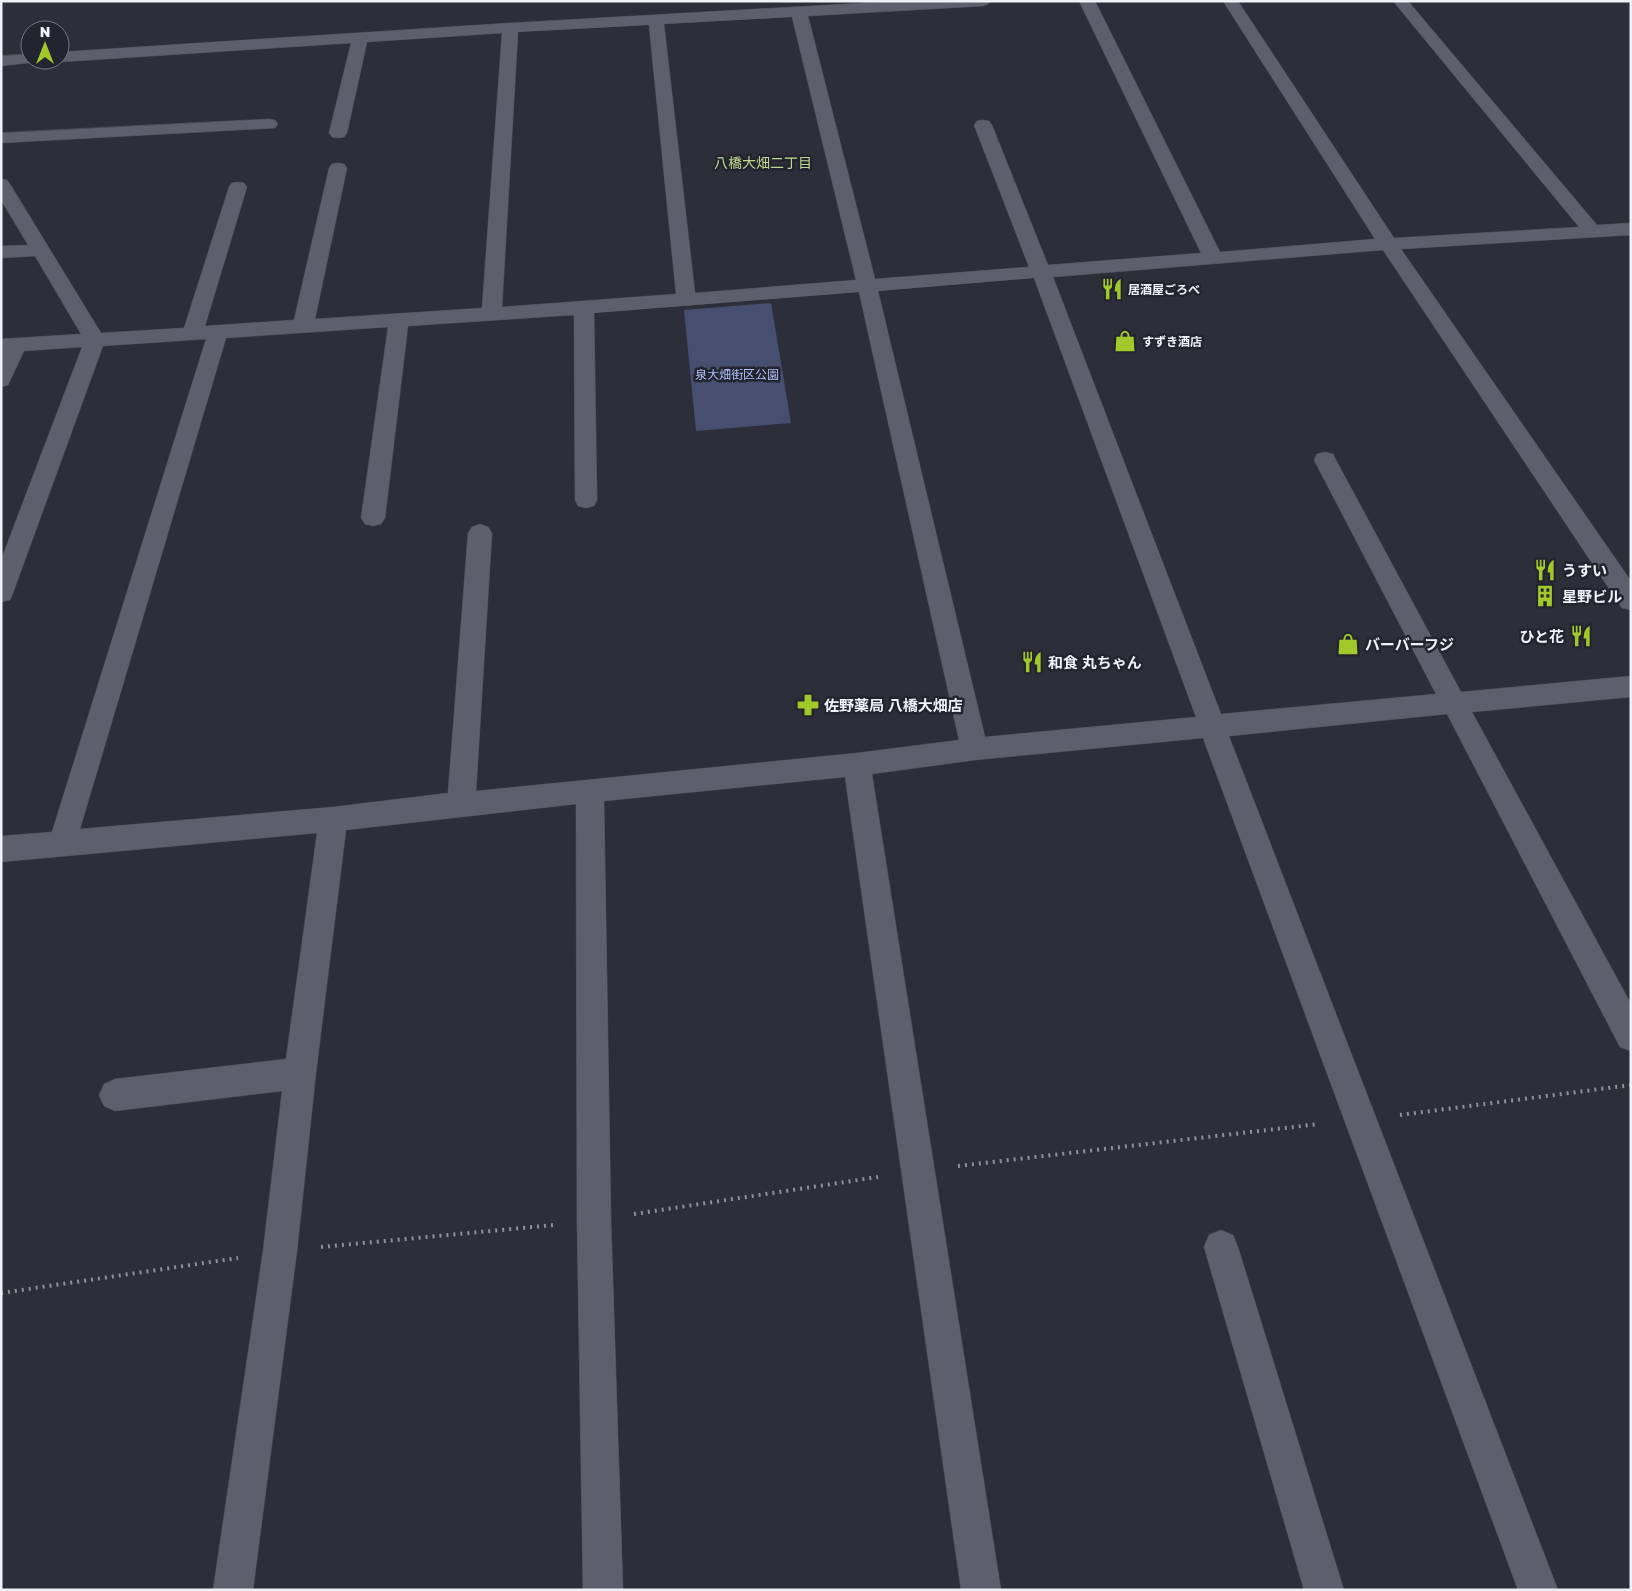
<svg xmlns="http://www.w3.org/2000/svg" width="1632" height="1591" viewBox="0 0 1632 1591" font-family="'Golos Text','Noto Sans JP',sans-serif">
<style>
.green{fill:#474f71}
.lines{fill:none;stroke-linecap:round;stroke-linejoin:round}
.minor-casing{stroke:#494b54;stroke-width:1}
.path{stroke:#8f919a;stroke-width:4;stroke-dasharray:2 5;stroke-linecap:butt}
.minor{fill:#5d606c;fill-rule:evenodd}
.labels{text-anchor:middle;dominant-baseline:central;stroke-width:5;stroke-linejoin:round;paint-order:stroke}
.far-poi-label{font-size:12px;font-weight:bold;fill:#eff1f8;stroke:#22252f;text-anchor:start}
.far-park-label{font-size:12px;fill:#b0bffb;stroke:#22252f}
.far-neighbourhood-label{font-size:14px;fill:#bed78e;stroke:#22252f}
.poi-label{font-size:15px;font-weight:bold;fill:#eff1f8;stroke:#22252f;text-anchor:start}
</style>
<rect width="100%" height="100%" fill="#2c2e39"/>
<path class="green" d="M771,303L791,423L696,431L684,310Z"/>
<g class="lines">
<g class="minor-casing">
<g id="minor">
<path d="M898,1H990L988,4L983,6L808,16L875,279L1029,267L974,125L977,121L983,120L989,121L992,125L1048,265L1201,253L1079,1H1095L1220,252L1375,239L1223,1H1238L1394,238L1579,227L1393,1H1408L1597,225L1631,223V235L1401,249L1631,581V610L1622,608L1383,250L1053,277L1221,714L1436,694L1314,460L1317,454L1325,452L1333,454L1336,460L1461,692L1631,676V697L1472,712L1631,1004V1051L1620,1047L1447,714L1229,736L1558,1590H1518L1203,738L975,760L872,774L1001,1590H961L845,777L604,801L611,1221L623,1590H583L577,1221L576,804L346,830L316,1073L297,1251L253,1590H213L263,1251L282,1091L115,1111L104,1106L99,1095L104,1084L115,1079L286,1059L317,833L1,862V836L52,832L206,339L103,346L13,593L10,600L1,602V560L82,347L24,351L8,385L1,387V339L81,334L35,256L1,258V246L28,245L1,200V179L7,180L10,184L101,333L184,328L229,187L232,183L238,182L244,183L247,187L205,326L294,320L329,168L332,164L338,163L344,164L347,168L315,319L482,308L502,33L367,42L347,133L344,137L338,138L332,137L329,133L351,43L60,62L54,60H60V52L510,23ZM792,17L856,280L695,293L664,24ZM649,25L676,294L502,307L518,32ZM1034,278L1196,717L985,737L878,291ZM859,292L959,740L857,753L476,791L492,533L488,527L480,524L472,527L468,533L448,793L333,807L80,829L226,338L388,327L361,518L365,524L373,526L381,524L385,518L408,326L574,315L575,500L578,506L586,508L594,506L597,500L594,313Z"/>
<path d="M30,54V60H37L36,62L1,66V56Z"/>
<path d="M269,119L275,120L278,124L275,128L1,143V133Z"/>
<path d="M1221,1230L1233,1235L1238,1247L1344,1590H1304L1204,1247L1209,1235Z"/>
</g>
</g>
<g class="path">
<path d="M1400,1115L1631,1085"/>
<path d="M958,1166L1319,1124"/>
<path d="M634,1214L878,1177"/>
<path d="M321,1247L554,1225"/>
<path d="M1,1293L238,1258"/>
</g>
<use href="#minor" class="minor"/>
</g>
<defs>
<g id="restaurant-bare" transform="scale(1.725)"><path d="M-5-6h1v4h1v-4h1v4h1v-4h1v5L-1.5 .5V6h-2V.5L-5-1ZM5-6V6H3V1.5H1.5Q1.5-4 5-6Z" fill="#a1c92a" stroke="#22252f" stroke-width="2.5" paint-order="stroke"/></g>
<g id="shop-bare" transform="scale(1.725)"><path d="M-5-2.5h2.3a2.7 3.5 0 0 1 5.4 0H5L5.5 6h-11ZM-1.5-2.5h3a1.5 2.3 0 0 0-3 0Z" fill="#a1c92a" stroke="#22252f" stroke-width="2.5" paint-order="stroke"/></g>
<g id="building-bare" transform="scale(1.725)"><path d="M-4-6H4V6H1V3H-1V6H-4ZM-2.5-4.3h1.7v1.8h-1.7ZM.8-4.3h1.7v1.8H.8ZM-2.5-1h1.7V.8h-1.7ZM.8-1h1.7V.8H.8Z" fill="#a1c92a" stroke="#22252f" stroke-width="2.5" paint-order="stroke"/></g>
<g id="pharmacy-bare" transform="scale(1.725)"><path d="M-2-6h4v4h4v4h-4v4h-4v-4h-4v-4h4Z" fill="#a1c92a" stroke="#22252f" stroke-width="2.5" paint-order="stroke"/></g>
</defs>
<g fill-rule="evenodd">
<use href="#restaurant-bare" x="1112" y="289"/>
<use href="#shop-bare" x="1125" y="341"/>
<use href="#restaurant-bare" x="1545" y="570"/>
<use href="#building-bare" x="1545" y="596"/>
<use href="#restaurant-bare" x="1581" y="636"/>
<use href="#shop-bare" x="1348" y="644"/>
<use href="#restaurant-bare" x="1032" y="662"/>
<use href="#pharmacy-bare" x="808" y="705"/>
</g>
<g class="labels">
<g class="far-poi-label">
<text x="1128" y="289">居酒屋ごろべ</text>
<text x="1142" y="341">すずき酒店</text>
</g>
<g class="far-park-label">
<text x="737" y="374">泉大畑街区公園</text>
</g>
<g class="far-neighbourhood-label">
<text x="763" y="162">八橋大畑二丁目</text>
</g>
<g class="poi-label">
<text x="1562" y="570">うすい</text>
<text x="1562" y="596">星野ビル</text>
<text x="1564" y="636" text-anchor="end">ひと花</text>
<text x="1365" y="644">バーバーフジ</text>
<text x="1048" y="662">和食 丸ちゃん</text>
<text x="824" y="705">佐野薬局 八橋大畑店</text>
</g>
</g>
<rect width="1632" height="1591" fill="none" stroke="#eff1f8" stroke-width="5"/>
<g transform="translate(45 45)"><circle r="24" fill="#22252f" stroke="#74777f"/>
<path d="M0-4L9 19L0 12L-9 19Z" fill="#a1c92a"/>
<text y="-8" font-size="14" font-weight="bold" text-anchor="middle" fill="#eff1f8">N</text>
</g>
</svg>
